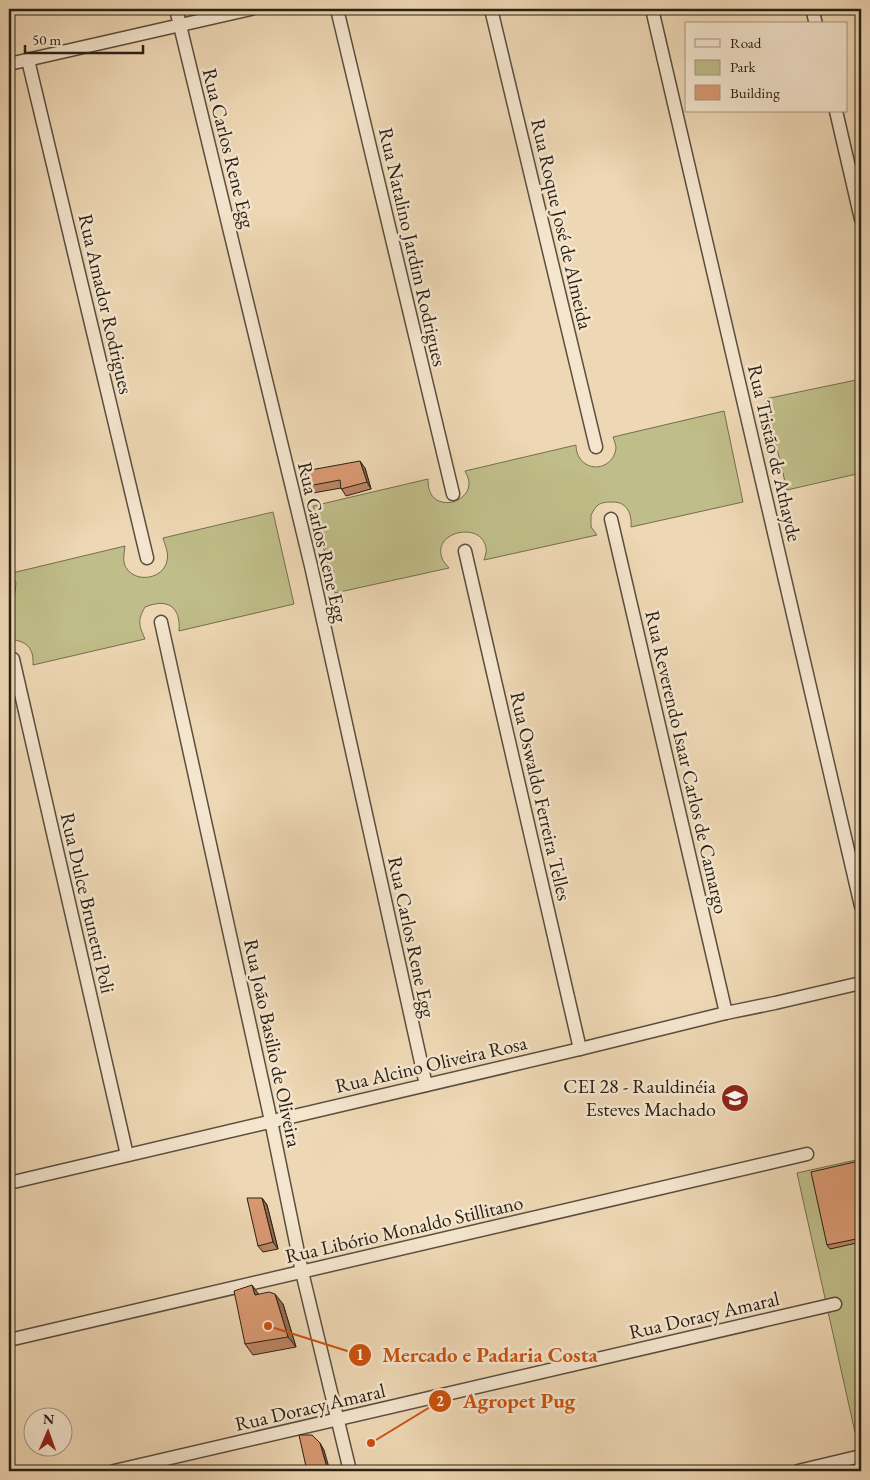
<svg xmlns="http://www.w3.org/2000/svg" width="870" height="1480" viewBox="0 0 870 1480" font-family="'EB Garamond',serif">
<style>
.green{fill:#bfbd89;stroke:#746e4f}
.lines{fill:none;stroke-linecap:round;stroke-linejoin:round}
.minor-casing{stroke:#5a4e3d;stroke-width:15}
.minor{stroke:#f4e5ce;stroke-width:12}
.wall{fill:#bb8462;stroke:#292015}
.shaded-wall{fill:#986b50;stroke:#292015}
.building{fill:#d99972;stroke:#292015}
.labels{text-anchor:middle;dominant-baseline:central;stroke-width:5;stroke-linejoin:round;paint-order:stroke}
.street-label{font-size:20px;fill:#292015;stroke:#f4e5ce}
.poi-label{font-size:20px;fill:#292015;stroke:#f4e5ce;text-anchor:end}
.leader{fill:none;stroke:#cb500d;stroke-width:2}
.callout-dot{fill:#cb500d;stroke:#f4e5ce;stroke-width:2}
.mark-label{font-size:15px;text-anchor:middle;font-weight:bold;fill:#fff}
.callout-label{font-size:21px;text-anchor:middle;font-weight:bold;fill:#cb500d;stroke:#f4e5ce;stroke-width:5;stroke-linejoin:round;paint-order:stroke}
</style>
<rect width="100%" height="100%" fill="#eed7b4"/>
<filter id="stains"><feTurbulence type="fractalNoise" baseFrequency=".004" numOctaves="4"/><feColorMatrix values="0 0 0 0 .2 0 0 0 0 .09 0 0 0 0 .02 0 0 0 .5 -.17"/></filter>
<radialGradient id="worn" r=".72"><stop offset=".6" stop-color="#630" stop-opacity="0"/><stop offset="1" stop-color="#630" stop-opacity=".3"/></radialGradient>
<g class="green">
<path d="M861,379V473L787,490L765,399Z"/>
<path d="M724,411L743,502L631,527C632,515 628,502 613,502C609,502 602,502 598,505C595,507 593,512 591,515V527L597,535L484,560C485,557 487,551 486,548C482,521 432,531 442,558C443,562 447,565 449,568L335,593L313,506L428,479C428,486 429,493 434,498C447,509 470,499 469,482C469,478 466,474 465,471L576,445C576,449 577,454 579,457C589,474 614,468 616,448C616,445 614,440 613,437Z"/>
<path d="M273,512L294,604L179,631C181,606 167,598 145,607C137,621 139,625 145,639L33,665C34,647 26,641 9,639V601L15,593L16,583L12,573L125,546C124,554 122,563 127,569C137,583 163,579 167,561C169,553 165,545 163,538Z"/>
<path d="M861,1159V1440L857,1441L797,1173Z"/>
</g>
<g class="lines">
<g class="minor-casing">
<g id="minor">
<path d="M176,9L311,566L426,1085"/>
<path d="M337,9L453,494"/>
<path d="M491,9L596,447"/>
<path d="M652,9L861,906"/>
<path d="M812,9L816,24"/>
<path d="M28,60L147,558"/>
<path d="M9,64L251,9"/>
<path d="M836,111L861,219"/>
<path d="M611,519L726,1013"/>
<path d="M465,551L580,1049"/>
<path d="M161,622L271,1121L302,1272L350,1471"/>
<path d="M13,659L127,1155"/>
<path d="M9,1183L580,1049L726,1013L775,1003L861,983"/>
<path d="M9,1340L807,1154"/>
<path d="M114,1471L835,1304"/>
<path d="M798,1471L861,1456"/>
</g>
</g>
<use href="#minor" class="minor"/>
</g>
<g class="wall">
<path d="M365,468L371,489L346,496L341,488L313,493L308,486Z"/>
<path d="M861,1164V1242L830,1249L827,1245Z"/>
<path d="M262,1198L267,1205L278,1249L263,1252L258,1246Z"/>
<path d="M258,1294L283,1304L296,1347L253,1355L245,1344Z"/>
</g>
<g class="shaded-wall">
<path d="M360,461L365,468L371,489L367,482Z"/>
<path d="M262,1198L267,1205L278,1249L273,1242Z"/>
<path d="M252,1285L260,1296L255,1295Z"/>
<path d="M275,1294L283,1304L296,1347L288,1337Z"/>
<path d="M320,1443L324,1450L330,1471H328Z"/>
</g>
<g class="building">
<path d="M360,461L367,482L341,489L340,480L308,486L305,471Z"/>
<path d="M859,1161L861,1171V1238L827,1245L811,1172Z"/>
<path d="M247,1198H262L273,1242L258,1246Z"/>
<path d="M252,1285L255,1295L269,1292L275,1294L288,1337L245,1344L234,1291Z"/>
<path d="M299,1435H312L320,1443L328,1471H307Z"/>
</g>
<defs>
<g id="school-disc" transform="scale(1.4375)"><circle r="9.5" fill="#8f2418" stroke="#f4e5ce"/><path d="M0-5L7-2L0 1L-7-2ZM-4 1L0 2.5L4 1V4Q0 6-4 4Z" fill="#fff"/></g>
</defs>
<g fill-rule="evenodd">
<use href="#school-disc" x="735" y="1098"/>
</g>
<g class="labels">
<g class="street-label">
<text transform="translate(229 148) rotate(76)">Rua Carlos Rene Egg</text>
<text transform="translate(562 224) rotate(77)">Rua Roque José de Almeida</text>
<text transform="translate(413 247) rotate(77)">Rua Natalino Jardim Rodrigues</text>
<text transform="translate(106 304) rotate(77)">Rua Amador Rodrigues</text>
<text transform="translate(775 453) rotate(77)">Rua Tristão de Athayde</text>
<text transform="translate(323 542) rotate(77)">Rua Carlos Rene Egg</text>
<text transform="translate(687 762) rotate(77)">Rua Reverendo Isaar Carlos de Camargo</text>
<text transform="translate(541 796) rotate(77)">Rua Oswaldo Ferreira Telles</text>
<text transform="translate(88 903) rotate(77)">Rua Dulce Brunetti Poli</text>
<text transform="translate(412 937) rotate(78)">Rua Carlos Rene Egg</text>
<text transform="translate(273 1043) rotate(78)">Rua João Basilio de Oliveira</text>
<text transform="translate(431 1064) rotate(-13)">Rua Alcino Oliveira Rosa</text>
<text transform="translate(404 1229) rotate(-13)">Rua Libório Monaldo Stillitano</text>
<text transform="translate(704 1315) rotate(-13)">Rua Doracy Amaral</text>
<text transform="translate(310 1407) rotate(-13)">Rua Doracy Amaral</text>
</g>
<g class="poi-label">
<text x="716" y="1086">CEI 28 - Rauldinéia<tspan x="716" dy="23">Esteves Machado</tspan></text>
</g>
</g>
<path class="leader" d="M268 1326L360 1355M371 1443L440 1401"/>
<g class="callout-dot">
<circle cx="268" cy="1326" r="5"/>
<circle cx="371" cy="1443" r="5"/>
<circle cx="360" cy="1355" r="12"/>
<circle cx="440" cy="1401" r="12"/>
</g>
<g class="mark-label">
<text x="360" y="1360">1</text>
<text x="440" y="1406">2</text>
</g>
<g class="callout-label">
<text x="490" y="1362">Mercado e Padaria Costa</text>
<text x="519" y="1408">Agropet Pug</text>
</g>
<rect width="870" height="1480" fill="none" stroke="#eed7b4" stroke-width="30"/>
<rect x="10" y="10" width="850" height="1460" fill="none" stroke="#292015" stroke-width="2.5"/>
<rect x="15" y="15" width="840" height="1450" fill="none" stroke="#292015"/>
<rect x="685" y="22" width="162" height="90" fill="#f4e5ce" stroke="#a39684"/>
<rect x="695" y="39" width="25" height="8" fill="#f4e5ce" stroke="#a39684"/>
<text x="730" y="48" font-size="15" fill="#292015">Road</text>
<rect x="695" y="60" width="25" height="15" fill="#bfbd89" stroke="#a39684"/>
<text x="730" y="72" font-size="15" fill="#292015">Park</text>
<rect x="695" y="85" width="25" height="15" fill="#d99972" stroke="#a39684"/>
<text x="730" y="98" font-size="15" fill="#292015">Building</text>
<g transform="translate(48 1432) rotate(2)"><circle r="24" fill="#f4e5ce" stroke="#a39684"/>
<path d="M0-4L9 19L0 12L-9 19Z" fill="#8f2418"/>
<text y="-8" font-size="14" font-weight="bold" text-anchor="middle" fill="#292015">N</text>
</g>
<path d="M25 45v8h118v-8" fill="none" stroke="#292015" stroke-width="2.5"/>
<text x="32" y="45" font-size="15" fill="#292015" stroke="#f4e5ce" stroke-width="4" paint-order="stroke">50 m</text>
<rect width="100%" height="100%" filter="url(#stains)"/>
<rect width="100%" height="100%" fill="url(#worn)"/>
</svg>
